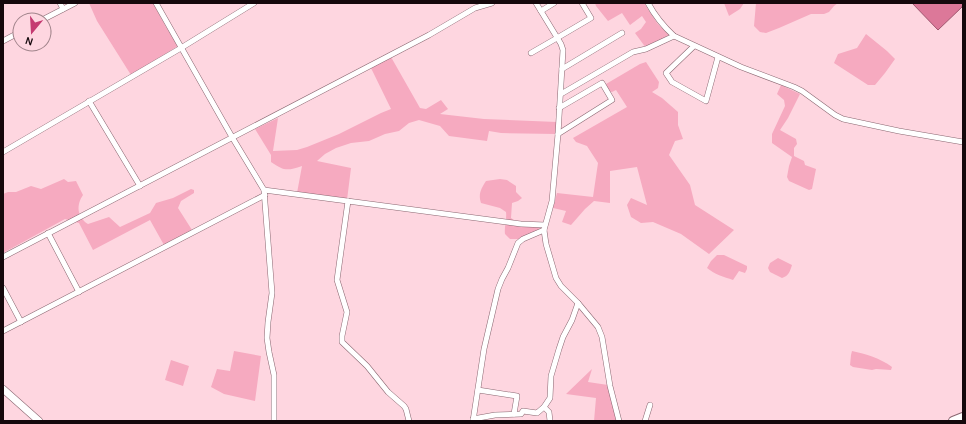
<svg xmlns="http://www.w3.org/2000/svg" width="966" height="424" viewBox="0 0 966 424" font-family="Karla,sans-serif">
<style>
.green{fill:#f6aac0}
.water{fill:#dc7899;stroke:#a0566f}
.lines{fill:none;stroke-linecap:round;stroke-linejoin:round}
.street-casing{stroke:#8a6771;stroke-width:6}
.secondary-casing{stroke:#8a6771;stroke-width:8}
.primary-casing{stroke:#8a6771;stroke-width:10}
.street{stroke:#fff;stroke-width:5}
.secondary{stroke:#fff;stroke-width:7}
.primary{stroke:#fff;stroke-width:8}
</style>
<rect width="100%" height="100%" fill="#fed6e0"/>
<g class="green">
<path d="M89,3H153L166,27L178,46L131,75L97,21Z"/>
<path d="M595,3H644L657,23L669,35L646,48L635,33L641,29L646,22L642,16L630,25L622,13L608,21L596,6Z"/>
<path d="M724,3H744L740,9L729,16Z"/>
<path d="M756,3H838L834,6L829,12L824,14H811L779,28L766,33L760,32L754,26Z"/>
<path d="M866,34L887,51L895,59L885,73L875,85H868L834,63L838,54L857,48Z"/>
<path d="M391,57L420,108L426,109L441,100L448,109L440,114L484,119L557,122L556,134L501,133L489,131L487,141L449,136L440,126L419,120L409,123L399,131L385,134L369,141L351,143L336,148L325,154L317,161L351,168L347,200L297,193L302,166C287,171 284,171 271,162V155L255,129L278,118L273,151L297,150L307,147L339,134L381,113L391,109L371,68Z"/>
<path d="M646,62L659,82L658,88L652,92L662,98L678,112V125L683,139L675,141L669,155L690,185L695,205L734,230L709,254L681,234L653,222L641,223L631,217L627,205L631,198L647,205L637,167L610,171V203L594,201L585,209L571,225L562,222L566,211L553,208L557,193L593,197L598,163L587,146L576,142L573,138L627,107L616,90L612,92L609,91L606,84L640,64Z"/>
<path d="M781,85L800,94L788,118L780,130L796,139L797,144L794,148V156L804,161L805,165L816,169L812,189L809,190L789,181L787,177L789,166L792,157L772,143V134L785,106L784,100L777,94Z"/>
<path d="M64,179L68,182L76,181L83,195C76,205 77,217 88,224L109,217L120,227L150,213L156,203L173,198L191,189L194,190V193L181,201L178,208L192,230L164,245L150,220L93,250L79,223L65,219L3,253V226L4,216L3,214V194L8,192H16L31,186L41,189Z"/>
<path d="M500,179L507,180L516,186V192L522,198L518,201L512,203L511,218L514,220L516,225L539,227L540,229L519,239H510L505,234C504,227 507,220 506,212L500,208L481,203C478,194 481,189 486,181Z"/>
<path d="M717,255H724L747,266V269L745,273L739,271L733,280C724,277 714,274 707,268L711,261Z"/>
<path d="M778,258L792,265C790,271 789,276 782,278L770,272L768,268L770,263Z"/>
<path d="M234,351L261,356L255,401L224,394L211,387L217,369L230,371Z"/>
<path d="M852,351C866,354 880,358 892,367L891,370L876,369L872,370L853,367L850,365L851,355Z"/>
<path d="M171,360L189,366L183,386L165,380Z"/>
<path d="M592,369L588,382L608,385L617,421H594L596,398L566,394Z"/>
</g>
<path class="water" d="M912,3H961L963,4L962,7L938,30Z"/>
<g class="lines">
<g class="street-casing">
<g id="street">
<path d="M60,3L63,9"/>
<path d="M156,3L232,137L264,190L272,293L268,322L267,338L269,352L274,375V421"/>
<path d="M536,3L561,44L563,50L558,134L552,201L544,230L546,244L556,278L561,286L578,303L598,327L602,337L610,386L619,421"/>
<path d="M648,3C655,16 663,26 674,36L741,67L794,87L802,91L835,115L843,119L899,131L963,142"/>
<path d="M541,11L554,3"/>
<path d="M42,20L75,3"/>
<path d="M3,41L20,32"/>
<path d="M694,46L666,73L672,82L706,101L718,57"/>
<path d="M531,53L557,38L591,18L582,3"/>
<path d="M562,69L622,33"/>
<path d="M561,94L633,52L646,49L674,36"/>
<path d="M89,101L140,186"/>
<path d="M558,134L612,100L602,83L559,108"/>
<path d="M3,152L181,48L254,3"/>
<path d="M264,190L521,224L545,225"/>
<path d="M348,201L337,280L347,312L342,336V342L367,366L388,392L404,406L406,409L409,421"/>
<path d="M48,233L79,292"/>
<path d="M3,257L429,35L475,8L492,3"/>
<path d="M3,288L21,322"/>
<path d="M3,331L265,195"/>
<path d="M478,390L517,396L514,414"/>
<path d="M473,419L495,415L521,414L523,411L537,413L544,407"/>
<path d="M473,421L484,349L498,289L502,279L508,268L518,243L523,239L544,230"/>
<path d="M550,421L549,412L544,407L550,398L551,376L559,349L563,337L572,320L578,303"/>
<path d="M645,421L650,405"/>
</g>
</g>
<g class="secondary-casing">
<path id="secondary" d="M3,389L39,421"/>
</g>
<g class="primary-casing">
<path id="primary" d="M953,421L963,417"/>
</g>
<use href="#street" class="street"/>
<use href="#secondary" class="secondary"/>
<use href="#primary" class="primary"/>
</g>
<rect width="966" height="424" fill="none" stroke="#15080c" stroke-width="8"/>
<g transform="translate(32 32) rotate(198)"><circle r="19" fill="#fed6e0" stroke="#a1848b"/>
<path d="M0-3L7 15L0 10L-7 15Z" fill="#c53a71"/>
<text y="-6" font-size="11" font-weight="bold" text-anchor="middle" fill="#15080c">N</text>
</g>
</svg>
